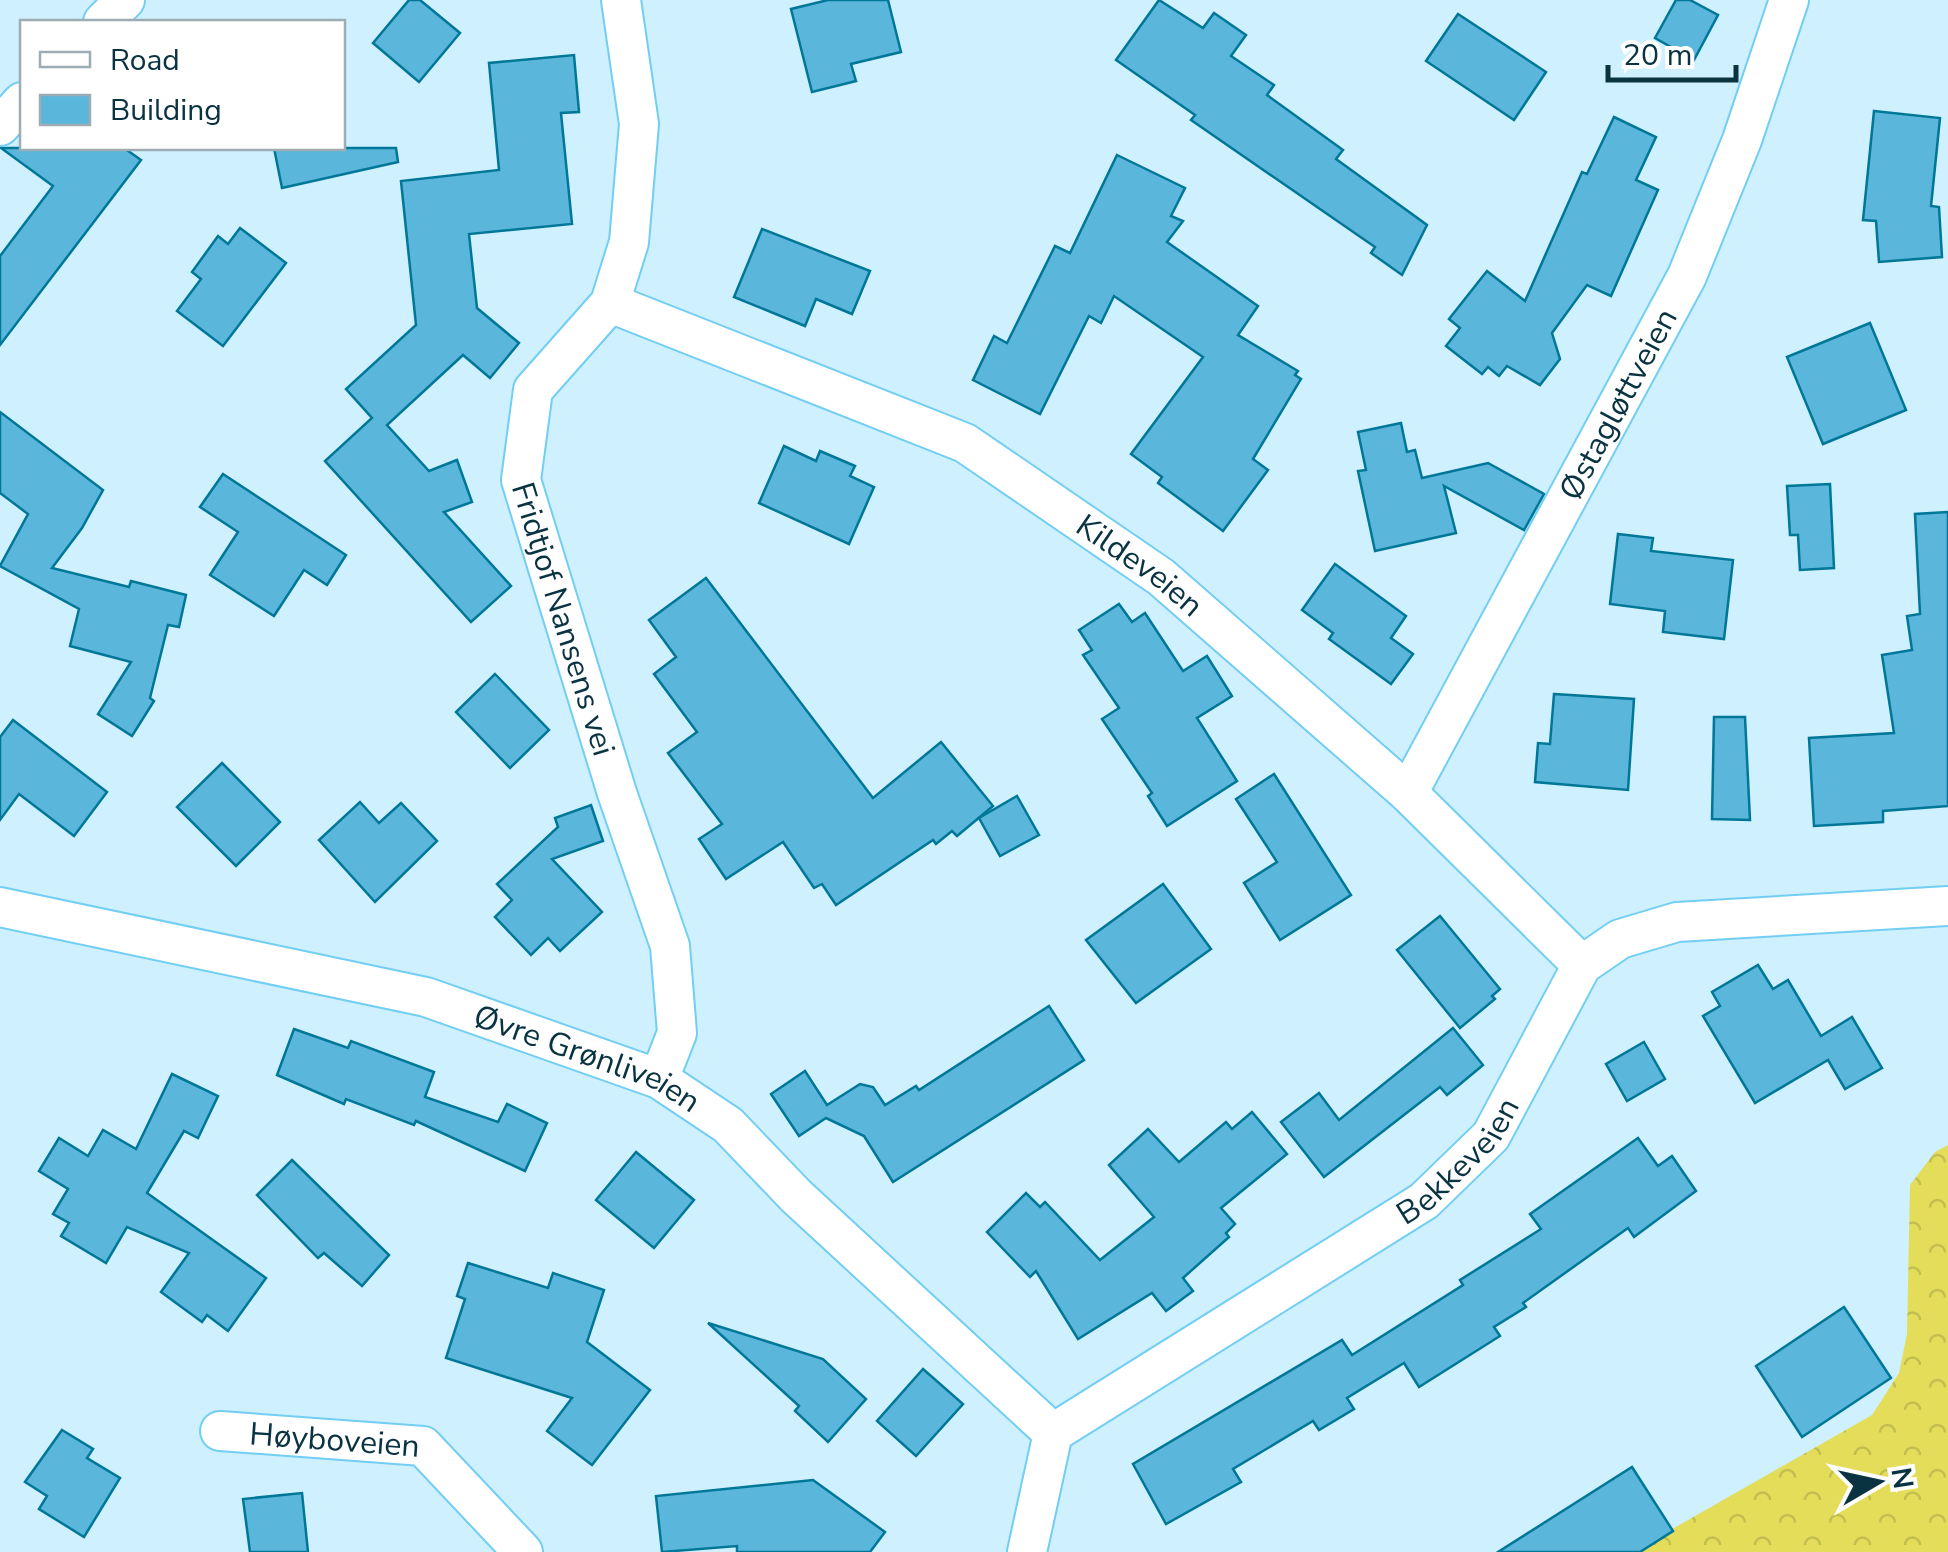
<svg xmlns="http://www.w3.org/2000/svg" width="1948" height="1552" viewBox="0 0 1948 1552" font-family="'Nunito Sans',sans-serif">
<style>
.forest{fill:url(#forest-crowns)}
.building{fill:#5ab7db;stroke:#007798;stroke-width:2.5}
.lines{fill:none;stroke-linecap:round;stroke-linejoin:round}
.street-casing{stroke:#72cef2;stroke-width:42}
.street{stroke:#fff;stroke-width:38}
.labels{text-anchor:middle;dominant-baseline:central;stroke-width:10;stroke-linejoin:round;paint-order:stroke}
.street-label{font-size:32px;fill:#0a3342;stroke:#fff}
</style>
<defs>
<pattern id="forest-crowns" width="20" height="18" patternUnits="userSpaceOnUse" patternTransform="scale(2.5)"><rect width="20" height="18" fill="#e4dd59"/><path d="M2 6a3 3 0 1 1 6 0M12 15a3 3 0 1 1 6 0" fill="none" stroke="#c2be4f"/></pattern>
</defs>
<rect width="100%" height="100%" fill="#cef0ff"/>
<path class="forest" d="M1948,1145V1552H1632L1872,1415L1899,1373L1907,1334L1910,1185L1935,1152Z"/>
<g class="building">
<path d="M409,0H420L460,33L419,82L373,43Z"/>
<path d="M828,0H888L901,52L851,64L856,81L812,92L791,9Z"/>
<path d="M1159,0L1203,28L1214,13L1246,35L1231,56L1274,85L1267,95L1343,150L1336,159L1427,225L1402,275L1371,253L1375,247L1191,120L1195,115L1116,60Z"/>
<path d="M1676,0H1690L1718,15L1694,60L1655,38Z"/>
<path d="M1458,14L1546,72L1514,120L1426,61Z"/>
<path d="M574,55L579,112L561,113L572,224L469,234L477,308L519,343L490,378L463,355L387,425L429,471L457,460L472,502L444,512L511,586L471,622L325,461L372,418L346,389L416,325L401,181L499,170L489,63Z"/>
<path d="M1874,111L1940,118L1931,206L1939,207L1942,257L1879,262L1876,221L1863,220Z"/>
<path d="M1614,117L1656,137L1636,180L1658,190L1611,296L1587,285L1552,333L1560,359L1540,385L1507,366L1499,376L1488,367L1482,374L1446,346L1460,328L1449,319L1487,271L1525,301L1582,172L1587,174Z"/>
<path d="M1,148H124L141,160L0,345V256L53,186Z"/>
<path d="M274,148H396L398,162L282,188Z"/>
<path d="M1117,155L1185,188L1171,216L1183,221L1167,242L1258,306L1238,335L1298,371L1295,375L1301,379L1253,459L1268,470L1223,531L1158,483L1162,477L1131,454L1203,357L1114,296L1101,323L1089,316L1040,414L973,380L994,336L1007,343L1055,246L1070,253Z"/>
<path d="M240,228L286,263L223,346L177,311L201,279L192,272L218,236L228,244Z"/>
<path d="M762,229L870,271L852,314L816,299L805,326L734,297Z"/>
<path d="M1870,323L1906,410L1823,444L1787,357Z"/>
<path d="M0,412L103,490L82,528L52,568L129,587L131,581L186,595L179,627L168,625L150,698L154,701L132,736L98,714L131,662L70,646L79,609L0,566L28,514L0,493Z"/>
<path d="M1401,423L1407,452L1415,450L1422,478L1488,463L1544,494L1524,530L1444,486L1456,533L1375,551L1358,471L1366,470L1358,432Z"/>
<path d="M784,446L816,461L820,451L855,466L850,476L874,487L849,544L759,503Z"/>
<path d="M223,474L346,555L327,585L304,570L274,616L210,575L238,532L200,507Z"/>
<path d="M1830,484L1834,568L1800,570L1798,535H1790L1787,486Z"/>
<path d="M1948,512V806L1883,811V822L1814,826L1809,738L1894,733L1882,655L1912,650L1907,616L1920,614L1915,514Z"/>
<path d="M1618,534L1653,538L1651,551L1733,560L1724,639L1663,632L1665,611L1610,604Z"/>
<path d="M1335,564L1406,616L1391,638L1413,654L1391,684L1329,639L1333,633L1302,610Z"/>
<path d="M706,578L873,798L941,742L993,806L957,836L952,831L936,844L933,840L836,905L822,884L814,888L783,842L726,879L699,839L722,824L668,753L697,732L654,674L676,657L649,620Z"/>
<path d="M1119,604L1132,622L1145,613L1183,671L1207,656L1232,696L1197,718L1237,781L1167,826L1148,796L1152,793L1102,719L1119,708L1083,655L1092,650L1079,630Z"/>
<path d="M495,674L549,730L510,768L456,712Z"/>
<path d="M1554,694L1634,699L1628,790L1535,782L1538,743L1550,744Z"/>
<path d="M1714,717H1745L1750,820L1712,819Z"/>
<path d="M13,720L107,792L74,836L19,794L0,820V737Z"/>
<path d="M222,763L280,822L236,866L177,807Z"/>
<path d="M1274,774L1351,895L1280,940L1244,883L1277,862L1236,799Z"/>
<path d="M1017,796L1039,835L1000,856L979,818Z"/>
<path d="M360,802L379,823L401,803L437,841L375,902L319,840Z"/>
<path d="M591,805L603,841L552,859L602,912L560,951L548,938L531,955L495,917L512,900L497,884L558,827L555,818Z"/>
<path d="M1163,884L1211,949L1136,1003L1086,940Z"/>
<path d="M1440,916L1500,989L1492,996L1495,999L1460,1028L1397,950Z"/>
<path d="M1758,965L1773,989L1788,980L1821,1036L1852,1017L1882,1068L1845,1089L1828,1060L1755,1103L1703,1016L1720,1006L1712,992Z"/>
<path d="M1049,1006L1084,1060L893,1182L864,1136L826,1118L799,1136L771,1094L805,1071L827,1105L860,1084L873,1087L885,1105L916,1086L919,1090Z"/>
<path d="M1453,1028L1483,1065L1447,1095L1440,1087L1324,1177L1281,1122L1319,1093L1339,1120Z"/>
<path d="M294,1029L348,1048L351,1041L434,1072L425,1097L498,1122L507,1104L547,1123L525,1171L416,1121L414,1125L346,1099L344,1104L277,1075Z"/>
<path d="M1644,1042L1665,1079L1627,1101L1606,1064Z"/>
<path d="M172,1074L218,1096L198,1138L184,1131L147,1193L266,1278L228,1331L207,1315L202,1322L161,1292L189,1253L127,1227L106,1263L61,1236L69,1223L53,1214L68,1189L39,1171L59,1138L88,1156L103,1130L136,1149Z"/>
<path d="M1252,1112L1287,1154L1221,1208L1235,1224L1226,1233L1229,1237L1183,1278L1193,1291L1166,1311L1152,1293L1078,1339L1036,1271L1030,1277L987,1232L1026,1193L1040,1207L1045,1202L1100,1260L1154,1217L1109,1165L1148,1129L1179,1162L1226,1122L1232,1129Z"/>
<path d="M1638,1138L1658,1166L1672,1156L1696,1191L1634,1237L1628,1228L1523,1303L1526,1307L1494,1327L1500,1336L1419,1387L1404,1363L1347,1398L1354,1409L1319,1430L1313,1421L1233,1469L1241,1482L1166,1524L1133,1464L1342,1340L1352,1355L1463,1285L1460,1280L1541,1229L1530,1214Z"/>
<path d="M636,1152L694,1200L654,1248L596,1200Z"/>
<path d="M292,1160L389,1255L362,1286L324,1253L318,1258L257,1195Z"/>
<path d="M468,1263L548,1288L553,1273L604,1290L587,1342L650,1390L592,1465L547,1431L572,1398L446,1358L465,1299L457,1296Z"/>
<path d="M1844,1307L1891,1378L1802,1437L1756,1366Z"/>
<path d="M708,1323L823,1359L866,1399L828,1442L795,1411L799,1406Z"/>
<path d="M923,1369L963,1404L916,1456L877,1421Z"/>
<path d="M62,1430L93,1449L87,1458L120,1478L84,1537L39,1509L47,1496L25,1482Z"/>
<path d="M1632,1467L1673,1531L1640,1552H1498Z"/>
<path d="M813,1480L885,1532L870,1552H737V1546L662,1552L656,1496Z"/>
<path d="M302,1493L308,1552H250L243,1499Z"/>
</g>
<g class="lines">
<g class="street-casing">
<g id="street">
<path id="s1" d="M621,0L639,124L629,242L610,303L533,390L521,480L617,793L670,946L677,1033L659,1079"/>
<path d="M103,22L125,0"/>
<path d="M0,126L22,102"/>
<path id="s2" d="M610,303L965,443L1161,577L1408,793L1582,965"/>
<path id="s3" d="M1408,793L1687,276L1742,140L1789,0"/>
<path id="s4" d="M0,907L426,997L659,1079L728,1125L796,1196L1053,1433"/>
<path id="s5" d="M220,1431L423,1446L523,1552"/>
<path id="s6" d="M1027,1552L1053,1433L1424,1201L1491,1136L1582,965L1620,939L1677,922L1948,906"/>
</g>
</g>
<use href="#street" class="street"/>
</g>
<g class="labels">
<g class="street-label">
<text stroke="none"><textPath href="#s3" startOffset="442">Østagløttveien</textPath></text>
<text stroke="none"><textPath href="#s2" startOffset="595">Kildeveien</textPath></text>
<text stroke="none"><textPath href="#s1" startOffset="660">Fridtjof Nansens vei</textPath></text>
<text stroke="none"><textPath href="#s4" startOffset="608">Øvre Grønliveien</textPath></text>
<text stroke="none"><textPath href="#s6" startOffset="612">Bekkeveien</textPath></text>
<text stroke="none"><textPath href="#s5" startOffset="115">Høyboveien</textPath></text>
</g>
</g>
<rect x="20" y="20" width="325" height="130" fill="#ffffff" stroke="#9dadb3" stroke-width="2.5"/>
<rect x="40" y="52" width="50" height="15" fill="#ffffff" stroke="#9dadb3" stroke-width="2.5"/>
<text x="110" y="70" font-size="30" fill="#0a3342">Road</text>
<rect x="40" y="95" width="50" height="30" fill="#5ab7db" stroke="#9dadb3" stroke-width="2.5"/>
<text x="110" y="120" font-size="30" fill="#0a3342">Building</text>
<g transform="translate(1878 1482) rotate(81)" stroke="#ffffff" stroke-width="8" paint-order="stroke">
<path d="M0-8L18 38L0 25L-18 38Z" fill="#0a3342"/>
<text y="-15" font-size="28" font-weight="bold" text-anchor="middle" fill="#0a3342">N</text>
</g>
<path d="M1608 65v15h128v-15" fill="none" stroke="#0a3342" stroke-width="5"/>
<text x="1623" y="65" font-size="30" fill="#0a3342" stroke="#ffffff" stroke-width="8" paint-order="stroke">20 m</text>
</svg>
